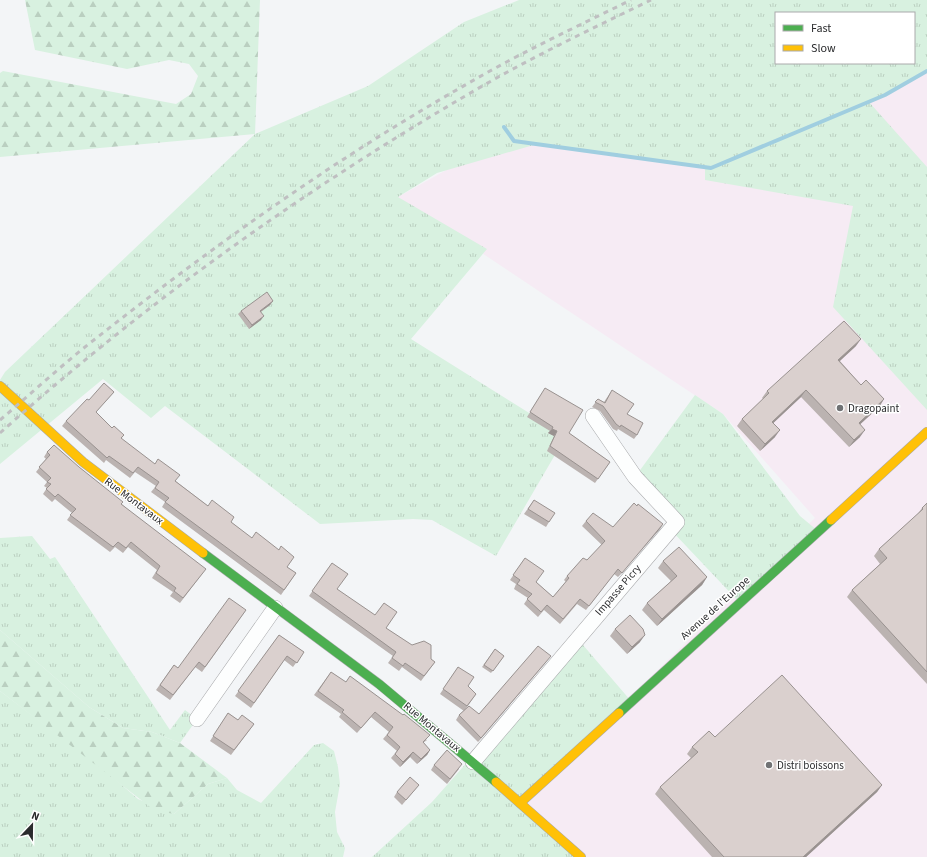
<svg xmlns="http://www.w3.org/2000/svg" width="927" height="857" viewBox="0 0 927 857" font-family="'Source Sans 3',sans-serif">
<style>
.industrial{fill:#f6ebf4;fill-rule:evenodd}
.grass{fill:url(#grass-tufts);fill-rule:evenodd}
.forest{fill:url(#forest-firs)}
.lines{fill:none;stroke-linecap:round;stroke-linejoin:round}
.stream{stroke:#a0cee0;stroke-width:4}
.street-casing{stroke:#a8a9ab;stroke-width:16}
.fast-casing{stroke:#a8a9ab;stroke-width:10}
.slow-casing{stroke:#a8a9ab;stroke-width:10}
.street{stroke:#fdfefe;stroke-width:15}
.fast{stroke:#4caf50;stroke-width:9}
.slow{stroke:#ffc107;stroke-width:9}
.rail{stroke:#bfbfc1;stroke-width:3;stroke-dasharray:5 5;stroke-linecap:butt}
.wall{fill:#bbb3b1}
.shaded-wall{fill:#999290}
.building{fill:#dad0ce;stroke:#999290}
.poi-dot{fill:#707274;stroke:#fff;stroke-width:1.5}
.labels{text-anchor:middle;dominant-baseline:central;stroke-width:3;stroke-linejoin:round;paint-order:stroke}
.poi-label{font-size:11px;fill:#2a2b2d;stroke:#fff;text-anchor:start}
.street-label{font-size:11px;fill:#2a2b2d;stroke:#fff}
</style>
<defs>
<pattern id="grass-tufts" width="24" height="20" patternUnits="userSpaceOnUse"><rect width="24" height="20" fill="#d8f1e0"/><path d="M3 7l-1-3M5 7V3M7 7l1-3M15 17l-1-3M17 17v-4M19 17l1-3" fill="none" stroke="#bacfc0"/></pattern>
<pattern id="forest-firs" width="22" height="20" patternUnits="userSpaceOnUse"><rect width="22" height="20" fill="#d8f1e0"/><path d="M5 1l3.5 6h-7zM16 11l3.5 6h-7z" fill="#bacfc0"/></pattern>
</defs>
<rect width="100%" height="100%" fill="#f3f5f7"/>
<path class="industrial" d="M751,0H927V857H372L520,803L815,518L723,414L398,197ZM776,13H914V63H776Z"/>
<g class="grass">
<path d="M519,0H927V71L869,102L927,167V410L833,307L853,206L705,180V167L537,144L437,173L398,197L487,249L411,339L566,436L496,556L432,520L413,519L320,524L165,406L151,418L103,379L0,464V380L5,372L255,134L368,86L464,22ZM776,13H914V63H776Z"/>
<path d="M695,395L723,414L800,516L818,531L739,602L670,529L676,521L635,477Z"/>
<path d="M32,536L50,559L55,557L170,730L185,710L197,719L180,743L152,732L123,728L89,707L0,630V538Z"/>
<path d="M577,638L631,701L520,804L580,857H372L432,802Z"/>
<path d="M0,691L108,773L138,799L174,814L208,784L227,778L237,790L261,803L314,745L323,743L334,751L338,767L340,784L335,812L337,832L345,848L343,857H0Z"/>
</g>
<g class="forest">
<path d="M25,0H260L255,134L0,157V73L3,71L176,104L191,94L198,76L189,64L169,60L127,69L35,50Z"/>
<path d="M0,630L89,707L123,728L152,732L180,743L227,778L208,784L174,814L154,810L0,691Z"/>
</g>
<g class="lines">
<path class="stream" d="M504,127L514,141L711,168L885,95L927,71"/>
<g class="street-casing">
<g id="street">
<path d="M197,719L275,608"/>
<path d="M473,762L677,522L635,477L593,416"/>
</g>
</g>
<g class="fast-casing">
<g id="fast">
<path d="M203,553L379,684L496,782"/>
<path d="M619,713L831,520"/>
</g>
</g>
<g class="slow-casing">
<g id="slow">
<path d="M0,386L83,462L203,553"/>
<path d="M831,520L927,432"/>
<path d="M496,782L581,857"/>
<path d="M520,803L619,713"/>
</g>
</g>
<use href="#street" class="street"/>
<use href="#fast" class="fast"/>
<use href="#slow" class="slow"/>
<g class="rail">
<path d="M0,420C33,392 65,362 99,336C216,244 338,157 467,84C520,53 576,27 631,0"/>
<path d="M0,433C145,303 304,190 472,92C530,58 591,29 651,0"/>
</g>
</g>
<g class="wall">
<path d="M273,301L270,305L261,312V320L249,329L238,314L241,311Z"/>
<path d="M856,346L840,361L861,385L884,399L879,407L860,424V437L849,447L801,397L773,423L775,437L760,451L737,426L742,419L763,399L762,398L767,391Z"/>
<path d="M612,390L627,414L637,435L634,439L618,429L617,431L613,429L600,411L592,407L598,399L604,402Z"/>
<path d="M114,392L96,412L112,428L124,435L121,439L208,506L231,522L287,567L296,573L281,595L162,507L165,502L151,492L156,486L135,472L130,478L106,460L104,463L62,426L66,421L89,400Z"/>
<path d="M542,393L569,433L610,462L595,483L547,451L554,436L548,433L550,431L527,417Z"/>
<path d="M47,452L79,467L202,574L180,603L170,596L173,592L152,578L157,570L128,547L123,553L115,547L110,552L67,520L72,513L55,499L52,502L43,494L47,488L44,486L47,482L36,472L46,459L44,457Z"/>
<path d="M534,500L549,522L546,527L524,514Z"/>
<path d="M927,503V684L847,597L852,590L880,564L874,556L879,549L917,515L922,508Z"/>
<path d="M586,521L613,527L663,524L618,577L614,574L586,610L577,604L560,624L544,610L538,617L524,604L528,598L514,589L516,584L510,580L525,558L536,582L553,597L566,582L564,580L567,576L587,560L602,545L582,526Z"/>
<path d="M663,561L707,577L702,585L657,626L642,610L647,603L671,581L658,568Z"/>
<path d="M332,563L337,589L386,628L435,662L421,681L402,667L399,671L388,663L393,656L309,596Z"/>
<path d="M246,610L202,672L195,667L170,700L156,690L174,665L178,668Z"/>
<path d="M615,629L640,642L627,654L610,636Z"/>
<path d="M279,635L304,652L293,667L284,660L251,708L235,696Z"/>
<path d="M495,649L504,656L491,673L482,667Z"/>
<path d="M547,661L478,742L456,720L459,715L464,711L440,694L458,667L468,686L476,694L465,710L479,714Z"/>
<path d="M331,672L427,740L423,743L430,750L427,755L417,764L410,757L400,767L391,758L397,751L383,739L389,732L371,717L357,733L339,717L341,714L314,695Z"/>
<path d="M228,713L238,720L254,724L231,755L210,741Z"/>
<path d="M715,737L882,785L877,792L806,857H712L655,794L660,787L691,758L687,754L692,747Z"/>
<path d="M434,765L459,769L447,784L431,770Z"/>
<path d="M419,785L402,805L394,797L397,792Z"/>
</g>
<g class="shaded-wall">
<path d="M273,301L270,305L257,314L260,311Z"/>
<path d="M264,316L261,320L249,329L252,325Z"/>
<path d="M861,339L856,346L833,367L838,360Z"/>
<path d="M806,390L801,397L767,429L772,422Z"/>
<path d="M884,399L879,407L854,430L859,423Z"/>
<path d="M552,429L557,431L554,436L548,433Z"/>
<path d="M780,430L775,437L760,451L765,444Z"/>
<path d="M865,430L860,437L849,447L854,440Z"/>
<path d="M663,524L660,529L618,577L622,573Z"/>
<path d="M707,577L702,585L657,626L662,619Z"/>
<path d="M645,635L640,642L627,654L632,647Z"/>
<path d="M551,656L547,661L478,742L481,738Z"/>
<path d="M430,750L427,755L417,764L421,759Z"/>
<path d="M413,752L410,757L400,767L403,762Z"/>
<path d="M882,785L877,792L806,857H803Z"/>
</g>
<g class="building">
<path d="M267,292L273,301L260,311L264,316L252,325L241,311Z"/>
<path d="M844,321L861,339L838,360L861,385L866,380L884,399L859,423L865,430L854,440L806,390L772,422L780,430L765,444L742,419L769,393L767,391Z"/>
<path d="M104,383L114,392L96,412L112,428L114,426L124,435L121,438L155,464L158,459L180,475L175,481L208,506L212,500L234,517L231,522L252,538L256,532L279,550L281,546L294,557L287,567L296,573L284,590L165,502L169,498L155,488L159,482L138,467L133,473L109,456L107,458L66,421L87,399L89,400Z"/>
<path d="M545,388L583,410L569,433L610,462L598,479L550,446L557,431L552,429L553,427L530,412Z"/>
<path d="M612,390L634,404L627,414L643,423L637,435L621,425L620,427L616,424L603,406L595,402L598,399L605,403Z"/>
<path d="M54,445L79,467L123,502L121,504L206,569L183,598L174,591L176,588L156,573L160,566L131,542L126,548L118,542L113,547L70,515L76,509L58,494L55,497L46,489L51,484L47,482L51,478L39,467L50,455L47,452Z"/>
<path d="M534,500L555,513L549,522L528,509Z"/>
<path d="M634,503L637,506L638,504L663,524L622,573L618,569L589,606L580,599L563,619L547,605L541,612L527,599L532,594L517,584L520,580L513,575L525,558L544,571L536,582L553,597L569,578L567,576L583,558L587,560L605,541L586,521L593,513L613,527Z"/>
<path d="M927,503V672L852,590L887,558L879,549L923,509L922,508Z"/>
<path d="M679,547L707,577L662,619L647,603L677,576L663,561Z"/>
<path d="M332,563L348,574L337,589L375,615L384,603L397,612L386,628L412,645L424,641L431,645V659L435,662L424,676L405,663L403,666L392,658L396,652L312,591Z"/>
<path d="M229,598L246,610L205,667L199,662L173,695L160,685L174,665L178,668Z"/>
<path d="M630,615L643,629L645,635L632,647L615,629Z"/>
<path d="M279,635L304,652L297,663L287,656L254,703L238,691Z"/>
<path d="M538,646L551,656L481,738L459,715L469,706L479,714Z"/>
<path d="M495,649L504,656L493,671L484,665Z"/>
<path d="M458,667L474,677L468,686L476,694L467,706L443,689Z"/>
<path d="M331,672L346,682L350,676L403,715L404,714L430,735L423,742L430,750L421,759L413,752L403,762L395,754L400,747L387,735L393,727L375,712L361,728L342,712L344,710L318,691Z"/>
<path d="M782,675L882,785L803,857H724L660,787L698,752L692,747L709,731L715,737Z"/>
<path d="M228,713L238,720L242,715L254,724L234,750L213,736Z"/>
<path d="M447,750L462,764L450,779L434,765Z"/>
<path d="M410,777L419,785L406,800L397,792Z"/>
</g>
<g class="poi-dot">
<circle cx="840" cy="408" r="4"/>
<circle cx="769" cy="765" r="4"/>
</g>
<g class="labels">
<g class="poi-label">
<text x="848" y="408">Dragopaint</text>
<text x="777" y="765">Distri boissons</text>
</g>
<g class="street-label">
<text transform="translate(134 501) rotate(37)">Rue Montavaux</text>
<text transform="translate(618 590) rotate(-49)">Impasse Picry</text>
<text transform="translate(715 608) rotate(-42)">Avenue de l'Europe</text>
<text transform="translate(432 727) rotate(40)">Rue Montavaux</text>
</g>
</g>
<rect x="775" y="12" width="140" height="52" fill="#ffffff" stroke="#aaaaab"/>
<rect x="783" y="25" width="20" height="6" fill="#4caf50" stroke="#aaaaab"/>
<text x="811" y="32" font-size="12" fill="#2a2b2d">Fast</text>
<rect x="783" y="45" width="20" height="6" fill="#ffc107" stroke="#aaaaab"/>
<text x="811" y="52" font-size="12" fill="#2a2b2d">Slow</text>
<g transform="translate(32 825) rotate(22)" stroke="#ffffff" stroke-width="3" paint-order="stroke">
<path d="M0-3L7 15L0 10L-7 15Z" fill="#2a2b2d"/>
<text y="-6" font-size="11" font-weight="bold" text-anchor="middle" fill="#2a2b2d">N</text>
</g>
</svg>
